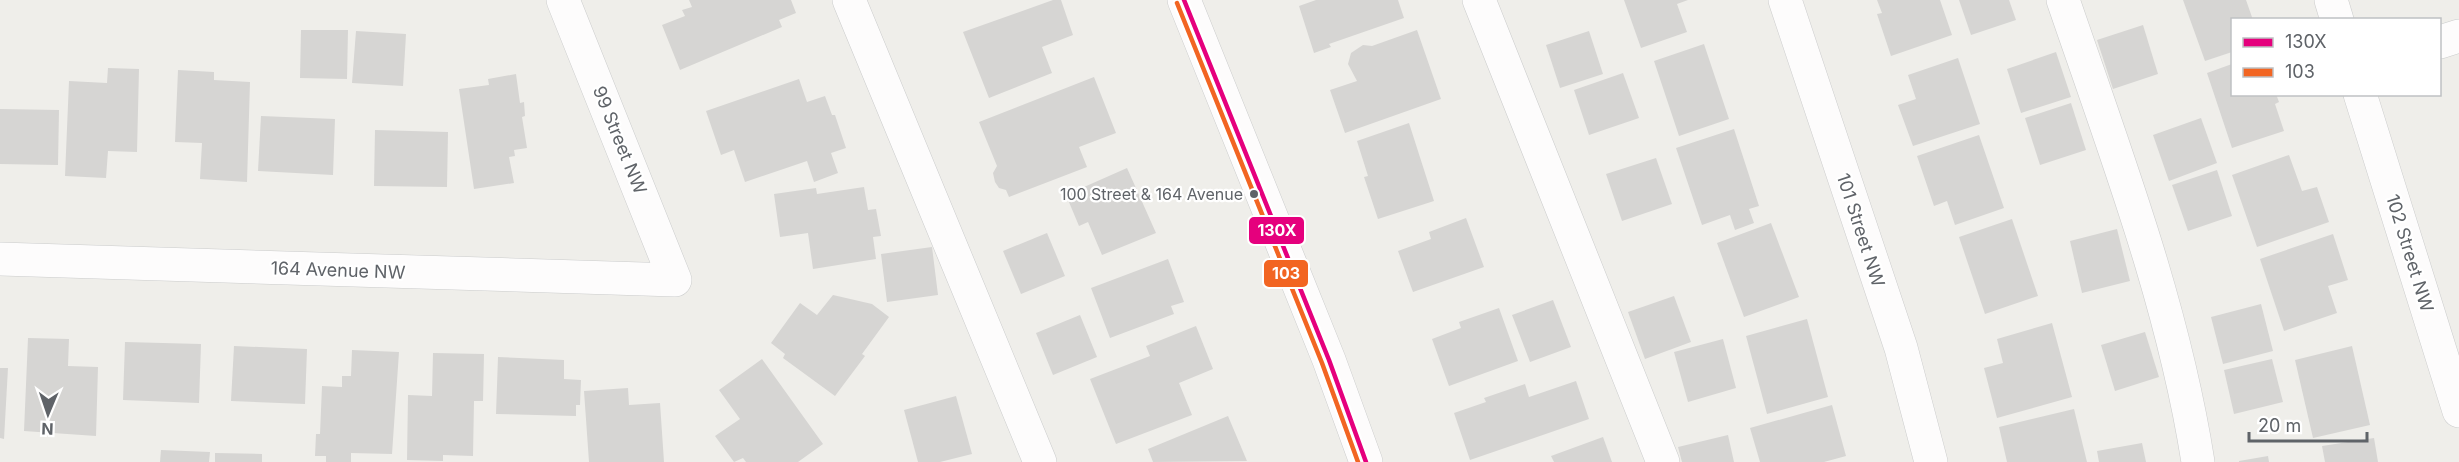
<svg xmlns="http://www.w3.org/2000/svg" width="2459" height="462" viewBox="0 0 2459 462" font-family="Inter,sans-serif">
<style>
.building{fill:#d6d5d3}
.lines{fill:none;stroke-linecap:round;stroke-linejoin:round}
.minor-casing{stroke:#cbcccc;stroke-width:34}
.minor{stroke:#fdfcfc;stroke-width:33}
.bus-1-casing{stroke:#fff;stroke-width:9}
.bus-2-casing{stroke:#fff;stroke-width:9}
.bus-1{stroke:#e5007d;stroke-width:4.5}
.bus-2{stroke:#f26522;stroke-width:4.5}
.bus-dot{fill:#5f6368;stroke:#fff;stroke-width:2}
.labels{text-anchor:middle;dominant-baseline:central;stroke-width:4.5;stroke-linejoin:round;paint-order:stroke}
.bus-label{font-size:16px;fill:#5f6368;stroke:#fff;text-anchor:end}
.street-label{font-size:18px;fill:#5f6368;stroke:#fff}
.line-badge{stroke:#fff;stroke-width:2}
.badge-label{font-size:16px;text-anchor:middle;font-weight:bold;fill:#fff}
</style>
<rect width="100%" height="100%" fill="#efeeea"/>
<g class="building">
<path d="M689,0H791L796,13L779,20L782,27L680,70L662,25L685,16L682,10L692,7Z"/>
<path d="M1053,0H1061L1073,35L1042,47L1052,73L989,98L963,32Z"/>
<path d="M1316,0H1398L1404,18L1329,44L1331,47L1314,53L1299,6Z"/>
<path d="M1624,0H1688L1677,4L1687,32L1641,48Z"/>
<path d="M1877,0H1940L1952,35L1891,56L1877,14L1882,13Z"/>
<path d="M1959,0H2009L2016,20L1971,35Z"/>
<path d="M2183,0H2246L2253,20H2232V52L2205,61Z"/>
<path d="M2143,25L2158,74L2113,89L2097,40Z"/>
<path d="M301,30H348L347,79L300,78Z"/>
<path d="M1417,30L1441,99L1345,133L1330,90L1357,81L1348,64L1351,53L1363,45L1372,46Z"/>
<path d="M356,31L406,34L403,86L352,83Z"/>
<path d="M1589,31L1603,74L1560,88L1546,45Z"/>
<path d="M1704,44L1729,119L1679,136L1654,61Z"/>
<path d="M2056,52L2071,97L2021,113L2007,69Z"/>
<path d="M1958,58L1980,124L1913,146L1898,105L1916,99L1908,75Z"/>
<path d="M2232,64V94H2276L2279,102L2275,104L2284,131L2232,148L2207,73Z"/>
<path d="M108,68L139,69L137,152L108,151L106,178L65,176L69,81L107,83Z"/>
<path d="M178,70L214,72V80L250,82L247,182L200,179L202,143L175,142Z"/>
<path d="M1623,73L1639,118L1589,135L1574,90Z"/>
<path d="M516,74L520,103L524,102L525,116L522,117L527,148L514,150L515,156L509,157L514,183L474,189L459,89L489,85L488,79Z"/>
<path d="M1094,77L1116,133L1079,147L1087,167L1009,197L1006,190L999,188L995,182L993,173L997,166L979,122Z"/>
<path d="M799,79L807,102L825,96L832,115H835L846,148L831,153L838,173L814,182L807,161L745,182L734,150L721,155L706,111Z"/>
<path d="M2071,103L2086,150L2040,165L2025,118Z"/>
<path d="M0,109L59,110L58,165L0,164Z"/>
<path d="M261,116L335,119L333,175L258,171Z"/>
<path d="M2201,118L2217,163L2169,181L2153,135Z"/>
<path d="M1409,123L1434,201L1378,219L1364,177L1368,176L1357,141Z"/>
<path d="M1734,129L1759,206L1749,209L1754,223L1735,230L1730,215L1702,225L1676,148Z"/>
<path d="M375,130L448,132L447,187L374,186Z"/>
<path d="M1979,135L2004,208L1955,225L1947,201L1934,206L1917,156Z"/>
<path d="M2289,155L2302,191L2317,187L2329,222L2257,247L2232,175Z"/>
<path d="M1656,158L1672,204L1622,221L1606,174Z"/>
<path d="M1127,168L1156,233L1102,255L1088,222L1079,226L1066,195Z"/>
<path d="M2217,170L2232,216L2188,231L2172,185Z"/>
<path d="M864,187L868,210L876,209L881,236L873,237L876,259L813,269L808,233L780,237L774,194L816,188L817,194Z"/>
<path d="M1466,218L1484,267L1413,292L1398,251L1431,239L1429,232Z"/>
<path d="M2012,219L2038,296L1985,314L1959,237Z"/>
<path d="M1771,223L1799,297L1744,317L1717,243Z"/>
<path d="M2117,229L2130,281L2082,293L2070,241Z"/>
<path d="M1047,233L1065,276L1021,294L1003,251Z"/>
<path d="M2333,234L2348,280L2328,286L2337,313L2284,331L2260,259Z"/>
<path d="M932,247L938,295L887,302L881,254Z"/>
<path d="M1168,259L1184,302L1171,306L1174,314L1110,338L1091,288Z"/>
<path d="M833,295L872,304L889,317L862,354L865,356L835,396L783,358L785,354L771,343L800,303L817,315Z"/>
<path d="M1674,296L1691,342L1645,359L1628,312Z"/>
<path d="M1553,300L1571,347L1530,362L1512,315Z"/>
<path d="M2261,304L2273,351L2223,364L2211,317Z"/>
<path d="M1499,308L1518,361L1449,386L1432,339L1461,328L1459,322Z"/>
<path d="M1080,315L1097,357L1053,375L1036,333Z"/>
<path d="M1807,319L1828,397L1767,414L1746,336Z"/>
<path d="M2052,323L2072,397L1997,418L1984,368L2003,363L1997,339Z"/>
<path d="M1196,326L1213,369L1179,383L1192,415L1116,444L1090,379L1150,356L1146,346Z"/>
<path d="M2145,332L2159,377L2115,391L2101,345Z"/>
<path d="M28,338L69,339L68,366L98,367L96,436L24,431Z"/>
<path d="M1723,339L1736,388L1688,402L1674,352Z"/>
<path d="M125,342L201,344L199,403L123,400Z"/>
<path d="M234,346L307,349L305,404L231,401Z"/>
<path d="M2352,346L2370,425L2313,438L2295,360Z"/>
<path d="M352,350L399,352L392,454L351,453V462H326V456H315L316,434H320L322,386L342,387V376H351Z"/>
<path d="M433,353L484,354L483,401H474L473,456L443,455V461L407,460L408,395L432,396Z"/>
<path d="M498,357L564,360V379L581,380L580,405H576V416L496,414Z"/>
<path d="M762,359L823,444L798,462H746L743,458L734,462L715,436L740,419L719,390Z"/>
<path d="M2272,359L2283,402L2234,414L2224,370Z"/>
<path d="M0,368H8L4,439L0,438Z"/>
<path d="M1576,381L1589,419L1470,460L1454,413L1486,402L1484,398L1525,384L1529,397Z"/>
<path d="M628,388L629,405L660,403L664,462H589L584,391Z"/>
<path d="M956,396L972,454L940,462H918L904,410Z"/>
<path d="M1832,405L1846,456L1824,462H1760L1750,428Z"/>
<path d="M2074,409L2087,462H2007L1999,427Z"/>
<path d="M1228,416L1247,461L1153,462L1148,449Z"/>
<path d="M1728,435L1734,462H1682L1678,447Z"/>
<path d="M1603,437L1612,462H1554L1551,456Z"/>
<path d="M2374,438L2378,462H2325L2322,446Z"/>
<path d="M2142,443L2146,462H2099L2097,451Z"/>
<path d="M161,450L210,452L209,462H160Z"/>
<path d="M215,453L262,454V462H215Z"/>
<path d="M2268,456L2269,462H2239V461Z"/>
</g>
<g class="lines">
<g class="minor-casing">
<g id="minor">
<path d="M849,0L1040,462"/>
<path d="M1184,0L1329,360L1366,462"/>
<path d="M1479,0L1663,462"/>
<path d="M1785,0L1901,348L1931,462"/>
<path d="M2063,0C2115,152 2173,303 2198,462"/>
<path d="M2331,0L2337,20"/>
<path d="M2440,42L2459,36"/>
<path d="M2360,94L2459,411"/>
<path d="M0,259L675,280L563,0"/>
</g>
</g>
<use href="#minor" class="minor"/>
<g class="bus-1-casing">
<path id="bus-1" d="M1184,0L1329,360L1366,462"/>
</g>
<g class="bus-2-casing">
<path id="bus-2" d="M1177,3L1322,363L1358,462"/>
</g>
<use href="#bus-1" class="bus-1"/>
<use href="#bus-2" class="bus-2"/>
</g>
<circle class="bus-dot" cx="1254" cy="194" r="5"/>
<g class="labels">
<g class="bus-label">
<text x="1243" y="194">100 Street &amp; 164 Avenue</text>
</g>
<g class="street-label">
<text transform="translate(620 140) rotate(68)">99 Street NW</text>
<text transform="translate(1861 230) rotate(72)">101 Street NW</text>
<text transform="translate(2410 253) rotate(73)">102 Street NW</text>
<text transform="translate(338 270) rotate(2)">164 Avenue NW</text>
</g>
</g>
<g class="line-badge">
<rect x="1248" y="216" width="57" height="29" rx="6" fill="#e5007d"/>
<rect x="1263" y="259" width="46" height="29" rx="6" fill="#f26522"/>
</g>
<g class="badge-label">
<text x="1277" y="236">130X</text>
<text x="1286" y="279">103</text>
</g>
<rect x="2231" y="18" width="210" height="78" fill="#ffffff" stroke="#bfc1c3" stroke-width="1.5"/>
<rect x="2243" y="38" width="30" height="9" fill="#e5007d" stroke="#bfc1c3" stroke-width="1.5"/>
<text x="2285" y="48" font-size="18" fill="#5f6368">130X</text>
<rect x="2243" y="68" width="30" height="9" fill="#f26522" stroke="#bfc1c3" stroke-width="1.5"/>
<text x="2285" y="78" font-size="18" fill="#5f6368">103</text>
<g transform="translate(48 414) rotate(182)" stroke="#ffffff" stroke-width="4.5" paint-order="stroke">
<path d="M0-4.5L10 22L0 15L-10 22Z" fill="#5f6368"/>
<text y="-9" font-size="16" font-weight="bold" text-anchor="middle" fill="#5f6368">N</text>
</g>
<path d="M2249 432v9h118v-9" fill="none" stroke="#5f6368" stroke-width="3"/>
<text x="2258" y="432" font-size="18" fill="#5f6368" stroke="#ffffff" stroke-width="4.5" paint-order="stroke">20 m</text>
</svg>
